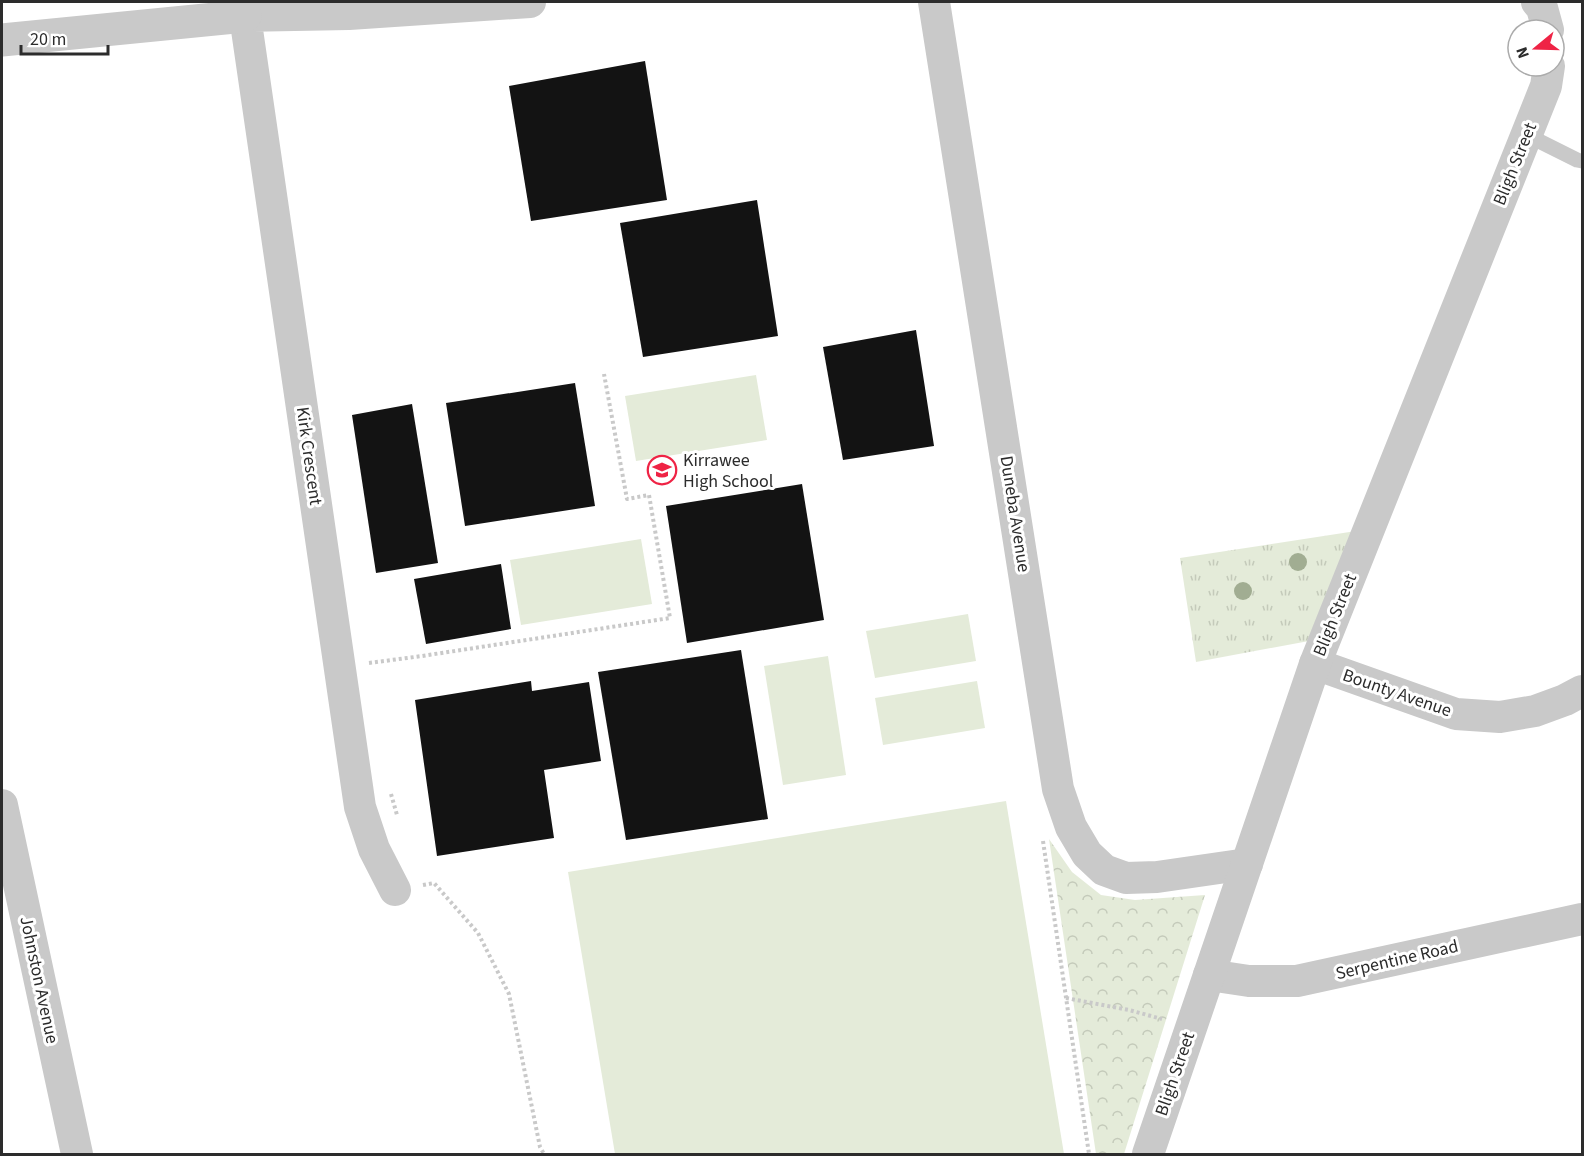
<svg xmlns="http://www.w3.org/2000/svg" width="1584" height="1156" viewBox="0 0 1584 1156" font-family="'Source Sans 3',sans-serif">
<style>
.grass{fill:url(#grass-tufts)}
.park{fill:url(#park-crowns)}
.pitch{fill:#e4ebd9}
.building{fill:#131313}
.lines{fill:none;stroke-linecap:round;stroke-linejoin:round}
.path{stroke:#c9c9c9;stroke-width:4;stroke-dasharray:3 3;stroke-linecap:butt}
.service{stroke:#c9c9c9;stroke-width:15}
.minor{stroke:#c9c9c9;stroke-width:32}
.tertiary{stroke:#c9c9c9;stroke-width:33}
.tree{fill:#a1ad92}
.labels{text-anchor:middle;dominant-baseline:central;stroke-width:6;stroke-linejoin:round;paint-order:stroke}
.street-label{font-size:18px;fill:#2c2c2c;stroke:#fff}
.poi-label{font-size:18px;fill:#2c2c2c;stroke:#fff;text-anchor:start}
</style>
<defs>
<pattern id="grass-tufts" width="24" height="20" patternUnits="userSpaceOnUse" patternTransform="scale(1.5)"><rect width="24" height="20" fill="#e4ebd9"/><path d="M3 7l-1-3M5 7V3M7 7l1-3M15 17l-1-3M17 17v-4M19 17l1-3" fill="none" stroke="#c4caba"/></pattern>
<pattern id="park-crowns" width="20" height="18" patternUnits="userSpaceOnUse" patternTransform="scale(1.5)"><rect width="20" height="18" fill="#e4ebd9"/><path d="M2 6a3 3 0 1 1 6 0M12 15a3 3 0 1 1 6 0" fill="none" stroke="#c4caba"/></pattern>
</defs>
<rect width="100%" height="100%" fill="#fff"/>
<path class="grass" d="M1369,529L1325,638L1196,662L1180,558Z"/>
<path class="park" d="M1049,839L1072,872L1101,895L1135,900L1205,895L1124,1154H1096Z"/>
<g class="pitch">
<path d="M756,375L767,440L636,461L625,396Z"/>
<path d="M641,539L652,604L521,625L510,560Z"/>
<path d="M968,614L976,661L875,678L866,631Z"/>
<path d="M828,656L846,775L783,785L764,666Z"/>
<path d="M977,681L985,728L883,745L875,698Z"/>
<path d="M1006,801L1064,1154H615L568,872Z"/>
</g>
<g class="building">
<path d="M645,61L667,200L531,221L509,86Z"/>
<path d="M757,200L778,336L643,357L620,223Z"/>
<path d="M916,330L934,446L843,460L823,347Z"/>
<path d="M575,383L595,506L465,526L446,403Z"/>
<path d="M412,404L438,563L376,573L352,415Z"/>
<path d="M802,484L824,620L687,643L666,506Z"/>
<path d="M501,564L511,629L426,644L414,579Z"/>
<path d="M741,650L768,819L626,840L598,672Z"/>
<path d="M531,681L532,691L589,682L601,761L544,770L554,838L437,856L415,700Z"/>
</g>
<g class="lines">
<g class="path">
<path d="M369,663L422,656L670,618L649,495L627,499L604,374"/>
<path d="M391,794L397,815"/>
<path d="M1043,841L1089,1154"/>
<path d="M423,885L434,883L478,933L509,994L540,1147L544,1154"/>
<path d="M1066,998L1129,1010L1162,1019"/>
</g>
<path class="service" d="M1527,135L1577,160L1582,161"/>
<g class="minor">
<path d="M934,2L1058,789L1071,827L1087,854L1104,870L1126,878L1157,877L1247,864"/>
<path d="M1537,2L1542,8L1548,30"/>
<path d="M1315,664L1456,714L1500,717L1535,711L1565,700L1582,691"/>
<path d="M2,805L77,1154"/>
<path d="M395,890L374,849L360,807L245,16L349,14L530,2"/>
<path d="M1209,975L1249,981H1297L1582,919"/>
<path d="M1148,1154L1315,664L1546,86L1549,66"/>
</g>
<path class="tertiary" d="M2,40L245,16L243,2"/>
</g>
<g class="tree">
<circle cx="1298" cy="562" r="9"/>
<circle cx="1243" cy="591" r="9"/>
</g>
<defs>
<g id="school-ring" transform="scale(1.5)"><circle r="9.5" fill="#fff" stroke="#ef2345" stroke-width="1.5"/><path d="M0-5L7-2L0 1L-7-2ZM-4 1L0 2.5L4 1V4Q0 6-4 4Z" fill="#ef2345"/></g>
</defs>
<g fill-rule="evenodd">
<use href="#school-ring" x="662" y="470"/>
</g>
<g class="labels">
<g class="street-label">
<text transform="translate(1515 164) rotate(-68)">Bligh Street</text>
<text transform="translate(309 456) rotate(82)">Kirk Crescent</text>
<text transform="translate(1015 514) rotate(81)">Duneba Avenue</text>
<text transform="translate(1335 615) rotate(-68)">Bligh Street</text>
<text transform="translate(1397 693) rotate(19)">Bounty Avenue</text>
<text transform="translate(1397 960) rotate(-13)">Serpentine Road</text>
<text transform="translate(39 980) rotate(78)">Johnston Avenue</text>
<text transform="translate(1175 1074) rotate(-71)">Bligh Street</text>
</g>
<g class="poi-label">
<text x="683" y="460">Kirrawee<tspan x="683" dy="21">High School</tspan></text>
</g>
</g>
<rect width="1584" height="1156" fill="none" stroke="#2c2c2c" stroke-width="6"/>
<g transform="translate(1536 48) rotate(251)"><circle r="28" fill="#ffffff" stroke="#ababab" stroke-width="1.5"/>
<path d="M0-4.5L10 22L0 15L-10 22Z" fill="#ef2345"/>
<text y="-9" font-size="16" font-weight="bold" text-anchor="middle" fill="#2c2c2c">N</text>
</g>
<path d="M21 45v9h87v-9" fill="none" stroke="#2c2c2c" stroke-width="3"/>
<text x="30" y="45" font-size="18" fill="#2c2c2c" stroke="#ffffff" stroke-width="4.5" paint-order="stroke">20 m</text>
</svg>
